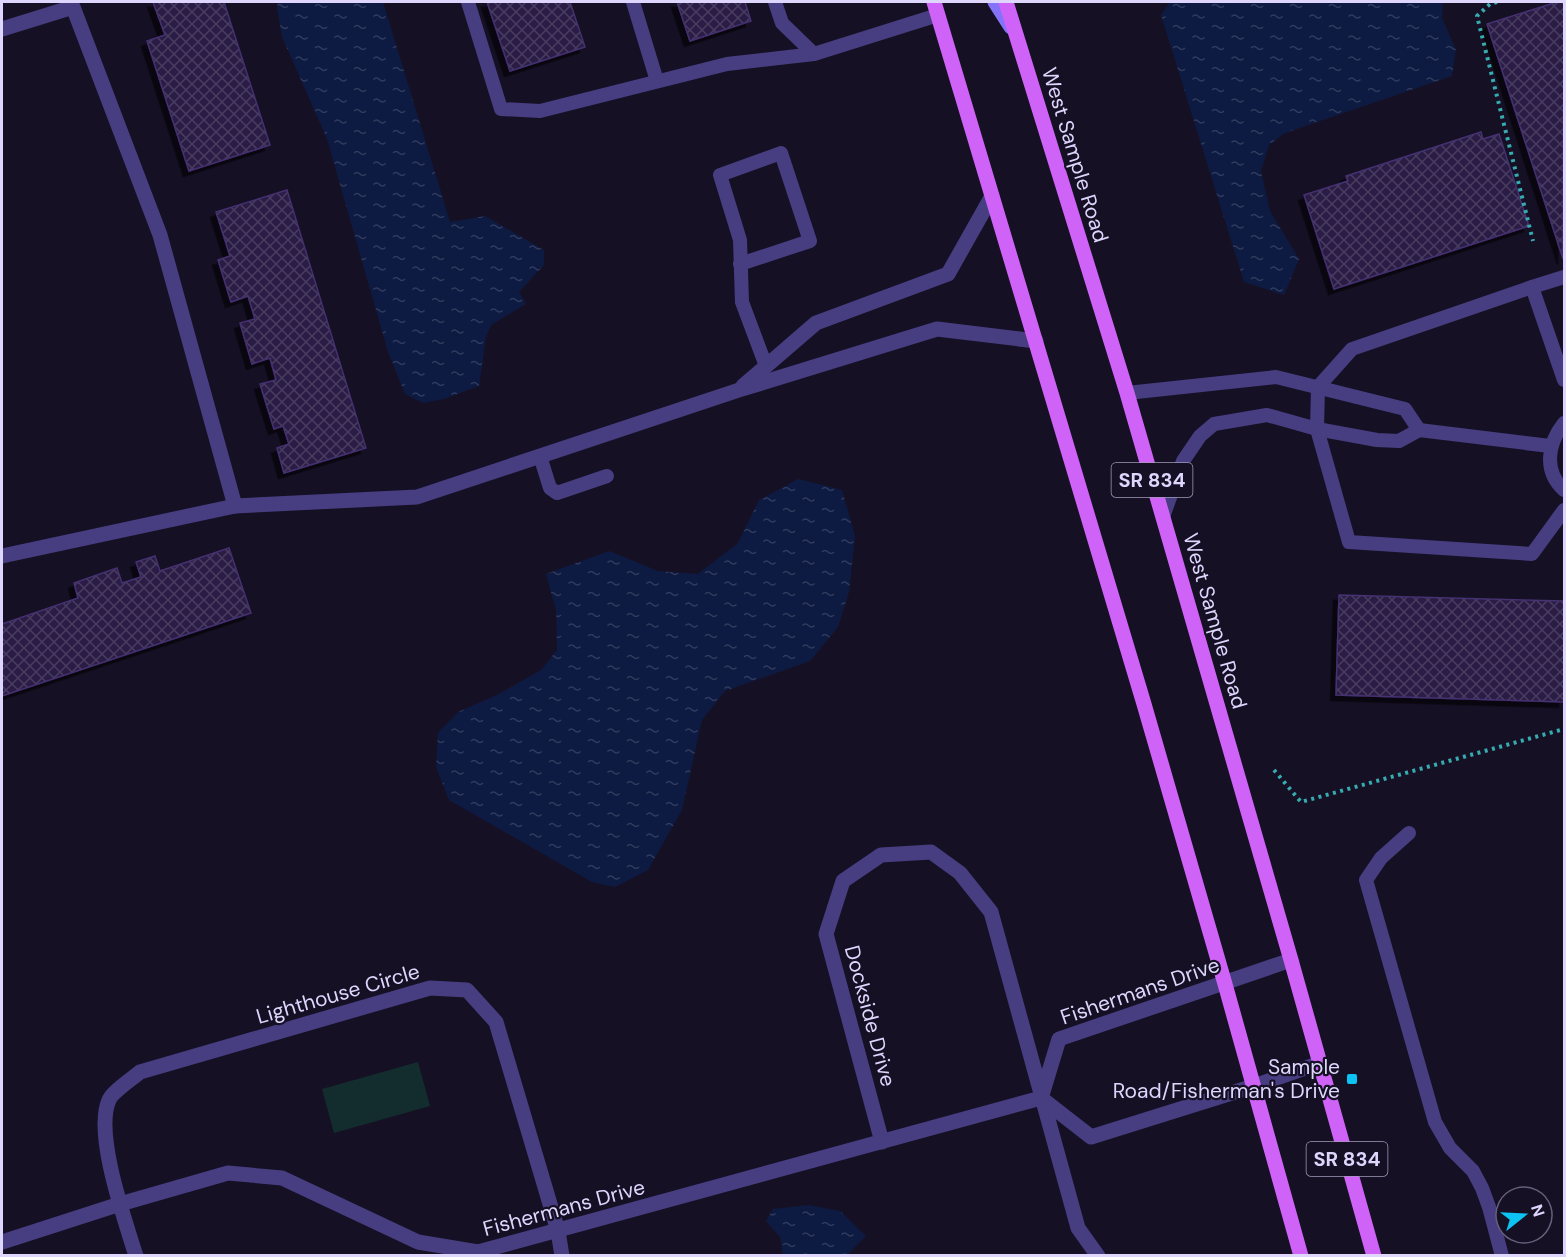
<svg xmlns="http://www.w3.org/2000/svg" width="1566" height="1257" viewBox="0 0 1566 1257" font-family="'DM Sans',sans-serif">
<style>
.park{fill:#132d2e}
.water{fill:url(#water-ripples)}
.building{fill:url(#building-cross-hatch);stroke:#443070;stroke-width:1.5;filter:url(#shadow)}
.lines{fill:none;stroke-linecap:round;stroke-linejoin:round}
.path{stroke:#36acb1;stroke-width:4;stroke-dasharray:3 4.5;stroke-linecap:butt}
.lane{stroke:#473e81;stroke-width:14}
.street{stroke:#473e81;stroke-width:15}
.secondary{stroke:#8472f8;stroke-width:15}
.primary{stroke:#d063f7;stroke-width:15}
.poi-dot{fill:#0cc3f3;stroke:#161025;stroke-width:2}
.labels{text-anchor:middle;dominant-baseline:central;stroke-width:4.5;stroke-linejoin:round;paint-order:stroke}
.shield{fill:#161025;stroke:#a39bbc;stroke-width:1.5}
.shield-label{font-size:20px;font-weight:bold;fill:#dfd6fd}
.street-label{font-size:21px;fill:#dfd6fd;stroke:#161025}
.poi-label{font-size:21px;fill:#dfd6fd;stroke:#161025;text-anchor:end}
</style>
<defs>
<pattern id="water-ripples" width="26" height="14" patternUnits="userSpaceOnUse" patternTransform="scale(1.5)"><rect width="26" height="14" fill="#0d1a41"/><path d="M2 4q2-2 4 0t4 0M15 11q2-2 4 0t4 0" fill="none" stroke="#303b5d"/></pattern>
<pattern id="building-cross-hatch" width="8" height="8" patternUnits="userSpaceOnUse" patternTransform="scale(1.5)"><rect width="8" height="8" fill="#291d45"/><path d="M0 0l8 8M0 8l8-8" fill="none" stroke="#483d61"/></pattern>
<filter id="shadow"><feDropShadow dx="-5.5" dy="5.5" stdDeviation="0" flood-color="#0009"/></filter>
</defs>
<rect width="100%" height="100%" fill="#161025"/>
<path class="park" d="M418,1062L430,1106L334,1133L322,1089Z"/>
<g class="water">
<path d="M278,2H383L450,222L485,216L544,250V265L519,292L526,304L491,325L486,337L479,386L444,399L423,403L405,394L388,352L327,139L282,37L277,8Z"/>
<path d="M1170,2H1443L1442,18L1456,50L1452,76L1285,133L1269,145L1261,171L1270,211L1299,259L1284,295L1244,282L1161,15Z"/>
<path d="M798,479L842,490L855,536L849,592L838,627L810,661L725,691L702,720L682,810L648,870L615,887L592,882L449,800L436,767L438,733L458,712L497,695L541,670L557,650L556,610L546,574L609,551L658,571L698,574L738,543L759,500Z"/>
<path d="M809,1205L840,1211L866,1236L847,1255H783L780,1237L766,1221L773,1209Z"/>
</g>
<g class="building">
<path d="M153,2H224L270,145L189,171L147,41L165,35Z"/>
<path d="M487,2H570L585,47L510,71Z"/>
<path d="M677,2H745L751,21L690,41Z"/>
<path d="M1557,2H1564L1563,259L1487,24Z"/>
<path d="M1481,132L1483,139L1499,134L1529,226L1334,289L1304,195L1348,181L1346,176Z"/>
<path d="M287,190L366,448L284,473L277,448L289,444L283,426L274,429L260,384L276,380L270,358L252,364L240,323L255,319L248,296L231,302L218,260L230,256L216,212Z"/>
<path d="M229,548L251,613L2,696V624L78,598L74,583L117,568L122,583L141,577L136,562L155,556L160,571Z"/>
<path d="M1339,595L1564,601V702L1336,695Z"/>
</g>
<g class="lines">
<g class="path">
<path d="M1497,2L1490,4L1477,16L1533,241"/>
<path d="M1274,770L1301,802L1564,729"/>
</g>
<g class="lane">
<path d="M468,2L501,109L540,111L727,64L814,54L938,15"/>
<path d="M633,2L657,81"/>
<path d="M775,2L782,23L814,54"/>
<path d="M740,264L810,241L781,153L720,175L740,240L742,302L766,366"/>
<path d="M1532,287L1564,277"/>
<path d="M1564,380L1532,287L1352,349L1318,387L1317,429L1349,542L1532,554L1564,510"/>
<path d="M1127,393L1276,377L1405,409L1419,430"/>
<path d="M1564,423C1548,443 1543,471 1564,490"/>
<path d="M540,456L550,488L557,493L607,476"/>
<path d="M1163,517L1183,461L1200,436L1214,424L1267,415L1317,429L1377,440L1399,441L1419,430L1550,446"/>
<path d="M1409,833L1381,858L1366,880L1435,1122L1450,1148L1473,1171L1482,1188L1489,1207L1502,1256"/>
</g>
<g class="street">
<path d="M2,29L73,7L160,235L235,506"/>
<path d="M743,386L816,323L948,274L992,196"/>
<path d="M2,556L235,506L417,497L739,390L937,329L1036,341"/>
<path d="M1041,1098L1059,1039L1291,960"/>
<path d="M1041,1098L1091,1137L1254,1086L1320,1063"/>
<path d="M882,1142L826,934L843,881L881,855L931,852L960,873L991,912L1078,1228L1098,1256"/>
<path d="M2,1242L120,1204L228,1173L282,1178L418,1242L478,1252L1041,1098"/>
<path d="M136,1256C125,1220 94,1134 109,1100C112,1092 133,1078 140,1072L430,988L467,990L496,1022L558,1231L562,1256"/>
</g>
<path class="secondary" d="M995,2L1011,27"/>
<g class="primary">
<path d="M934,2L1144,704L1225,984L1301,1256"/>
<path d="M1006,2L1127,393L1291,960L1374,1256"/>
</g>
</g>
<rect class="poi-dot" x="1346" y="1073" width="12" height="12" rx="3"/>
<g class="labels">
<g class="shield">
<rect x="1111.5" y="463" width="81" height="34" rx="4.5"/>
<rect x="1306.5" y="1142" width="81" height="34" rx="4.5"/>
</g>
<g class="shield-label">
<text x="1152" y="480">SR 834</text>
<text x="1347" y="1159">SR 834</text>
</g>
<g class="street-label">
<text transform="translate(1075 155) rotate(73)">West Sample Road</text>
<text transform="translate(1215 621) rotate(74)">West Sample Road</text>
<text transform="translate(1140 991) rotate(-19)">Fishermans Drive</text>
<text transform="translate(338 994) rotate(-16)">Lighthouse Circle</text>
<text transform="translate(870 1016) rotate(75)">Dockside Drive</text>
<text transform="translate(564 1208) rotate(-15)">Fishermans Drive</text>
</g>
<g class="poi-label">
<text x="1340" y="1067">Sample<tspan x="1340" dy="24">Road/Fisherman's Drive</tspan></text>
</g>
</g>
<rect width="1566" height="1257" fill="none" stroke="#dfd6fd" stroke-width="6"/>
<g transform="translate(1524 1215) rotate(72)"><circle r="28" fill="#161025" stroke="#665f7b" stroke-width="1.5"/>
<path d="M0-4.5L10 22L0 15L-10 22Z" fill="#0cc3f3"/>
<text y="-9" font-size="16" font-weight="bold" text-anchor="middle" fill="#dfd6fd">N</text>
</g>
</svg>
